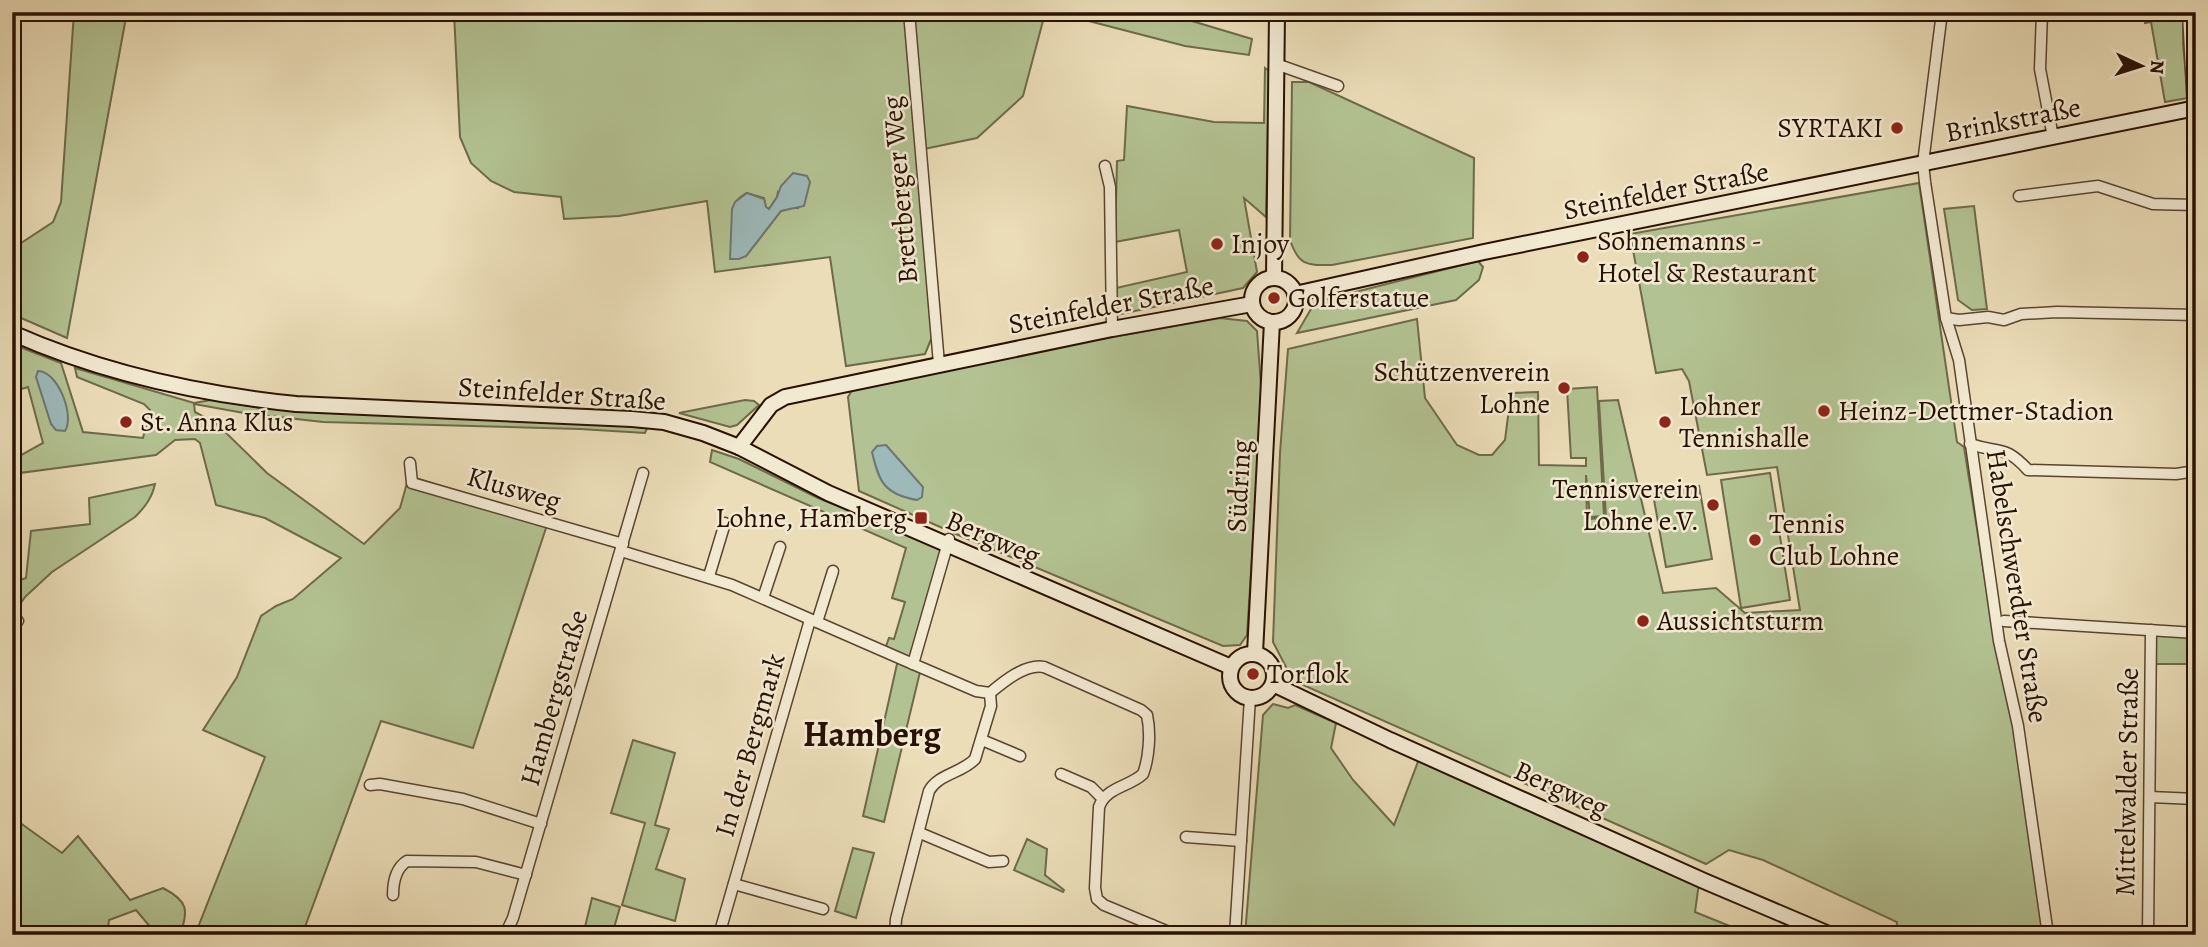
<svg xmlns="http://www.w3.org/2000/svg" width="2208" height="947" viewBox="0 0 2208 947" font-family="Alegreya,serif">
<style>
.green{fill:#b3c292;stroke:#6e6a4a;stroke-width:2;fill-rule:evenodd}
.water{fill:#9db9ba;stroke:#6e7670;stroke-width:2}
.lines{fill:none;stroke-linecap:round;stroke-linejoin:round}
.street-casing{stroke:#594430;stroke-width:13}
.secondary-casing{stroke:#281102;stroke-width:18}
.street{stroke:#f2e9d1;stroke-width:10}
.secondary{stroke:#f2e9d1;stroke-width:14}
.poi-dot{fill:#8f2418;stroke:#f2e9d1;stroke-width:2.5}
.labels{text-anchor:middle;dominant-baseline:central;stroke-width:5;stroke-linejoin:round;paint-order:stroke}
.street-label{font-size:28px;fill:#281102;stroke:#f2e9d1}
.poi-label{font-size:28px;fill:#281102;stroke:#f2e9d1;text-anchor:start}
.district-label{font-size:35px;font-weight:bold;fill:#281102;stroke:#f2e9d1}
</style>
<rect width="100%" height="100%" fill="#ebddb8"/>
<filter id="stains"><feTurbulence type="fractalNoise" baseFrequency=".00286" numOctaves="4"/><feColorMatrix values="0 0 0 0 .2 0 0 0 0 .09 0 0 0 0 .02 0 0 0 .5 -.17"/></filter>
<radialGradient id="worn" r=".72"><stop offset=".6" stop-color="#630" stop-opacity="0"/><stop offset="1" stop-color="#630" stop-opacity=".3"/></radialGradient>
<g class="green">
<path d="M74,12H127L67,338L12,314V249L53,222L61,202Z"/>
<path d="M454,12H782L783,14L800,16L805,12H905L932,337L925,354L846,366L830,257L715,272L707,201L619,216L564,219L561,197L514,192L491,181L471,163L460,137ZM778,192L797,208H788L781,211L746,256C738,236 720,206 747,193L764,198L766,208L769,209L777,197Z"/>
<path d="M913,12H1033L1044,17L1023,96L977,138L924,149Z"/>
<path d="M1054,12H1173L1172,15L1252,39L1249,55L1185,46Z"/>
<path d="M2144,12H2183V44L2188,98L2165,102L2151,22L2145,23Z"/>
<path d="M1265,68L1269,71L1266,217L1244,198L1257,272L1243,288L1116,315V288L1187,272L1179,230L1115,242L1117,161L1124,160L1127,106L1214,122L1264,123Z"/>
<path d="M1292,82H1309L1474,158L1473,238L1332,265C1306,265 1299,266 1290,240Z"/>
<path d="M1919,183L1957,442L1964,447L1997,655L2016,732L2045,935H1896L1897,922L1763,860L1729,850L1706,864L1303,685L1287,669L1273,642L1280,453L1288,349L1417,319L1425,398L1457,445L1479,455H1492L1505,440L1511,393L1538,392L1539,465L1586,466V458H1571L1567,389L1597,387L1604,516L1590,517L1586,475L1587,519L1606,518L1599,401L1618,400L1663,593L1716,588L1745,613L1800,610L1777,467L1707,475L1689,381L1682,369L1656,373L1630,234Z"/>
<path d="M1974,206L1987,309L1972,310L1958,300L1944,209Z"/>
<path d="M1478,261L1483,267L1479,280L1456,300L1297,333L1315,302Z"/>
<path d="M1220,318L1247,321L1257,331L1262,399L1247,635L1240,645L1223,646L956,534L859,491L848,397L854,387L949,366Z"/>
<path d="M12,344L61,363L83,432L143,438L150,410L144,404L77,377L75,368L194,403L211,400L268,409L560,420L647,428L645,433L580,429L323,422L244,413L194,404L195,412L217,424L267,473L364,544L400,508L407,483L416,478L549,519L473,748L381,721L302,935H195L265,757L203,730L237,677L261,616L276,606L293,599L341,558L265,518L216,505L200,443L195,439L175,440L156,455L12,474V460L43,443L28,387L12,392Z"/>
<path d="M745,400L754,401L759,405L737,425L730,427L679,413Z"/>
<path d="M712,450L739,459L818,498L942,548L909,665L920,672L884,822L863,816L899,655L885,649L889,638L894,639L905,602L892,598L906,548L710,462Z"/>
<path d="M1770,473L1790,600L1741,608L1721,480Z"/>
<path d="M155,484C152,498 145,507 135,517L52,572L25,597L16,610L12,608V583L26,578L31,531L90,524L89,498Z"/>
<path d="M1699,486L1712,559L1666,567L1653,494Z"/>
<path d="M2151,630L2196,633V664H2151Z"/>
<path d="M1273,704L1288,708L1295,705L1336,723L1331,748L1353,780L1394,825L1419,759L1699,883L1695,912L1752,935H1245L1263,715Z"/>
<path d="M633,740L675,753L655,825L669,829L656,869L685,879L675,921L622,905L645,823L611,813Z"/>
<path d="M12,817L62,853L78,836L130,900L163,888C188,901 189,910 180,935H157L136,910L109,920L107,935H12Z"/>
<path d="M1027,839L1047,849L1045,875L1064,890L1063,892L1014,870Z"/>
<path d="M853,848L874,853L856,918L835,911Z"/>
<path d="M592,898L620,907L612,935H583Z"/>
</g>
<g class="water">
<path d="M793,173L807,176L810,182L804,206L781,211L746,256L739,259H730L732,209L735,202L747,193L764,199L766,207L769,209L777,197L781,186Z"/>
<path d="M38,371C58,371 75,416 65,431L56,430L51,424L36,377Z"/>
<path d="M886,445L923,487L922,497L917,500C884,494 879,482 872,452L877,446Z"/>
</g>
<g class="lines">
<g class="street-casing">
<g id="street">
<path d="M909,12L939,364"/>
<path d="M1942,12L1923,163L1925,182L1946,318L1959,360L1999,641L2018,726L2048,935"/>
<path d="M2042,12L2040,69L2053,137"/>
<path d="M2188,12L2193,109"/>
<path d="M1276,64L1338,86"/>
<path d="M1105,166L1110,187L1112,329"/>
<path d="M2019,196L2098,186L2153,204L2196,205"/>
<path d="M1946,318L1959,320L1988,317L2004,320L2021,314L2057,312L2196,315"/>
<path d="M1970,444C2000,454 2004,444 2028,470L2176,474L2196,471"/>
<path d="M410,463L412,483L623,544"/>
<path d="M949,539L913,664L976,691L990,693C1003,682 1026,663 1044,667L1141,710L1147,715C1151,733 1149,758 1143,774C1129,787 1106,787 1099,807L1095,888L1097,899L1104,905L1176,935"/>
<path d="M621,551L732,585L913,664"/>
<path d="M709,576L725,523"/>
<path d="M763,598L780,547"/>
<path d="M12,615L18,621"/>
<path d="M2004,621L2196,633"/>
<path d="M817,622L833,571"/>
<path d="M982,740L1020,756"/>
<path d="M1061,774L1091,787L1102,798"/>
<path d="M370,785L380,784L463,799L541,824"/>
<path d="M2150,797L2196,799"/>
<path d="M920,833L989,862L1003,861"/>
<path d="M1186,837L1241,841"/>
<path d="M734,884L823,909"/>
<path d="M393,895C393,883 396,868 407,861L476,862L526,875"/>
<path d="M505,935L513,918L643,473"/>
<path d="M719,935L810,620"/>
<path d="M895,935L896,919L929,791C938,774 962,773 975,759L991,706L990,693"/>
<path d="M1148,935L1152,925"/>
<path d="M1235,935L1250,698"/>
<path d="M2148,935L2151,630"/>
</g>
</g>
<g class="secondary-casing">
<g id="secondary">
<path d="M1274,277L1277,12"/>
<circle cx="1274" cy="300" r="22"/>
<path d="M1295,294L1484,252L2196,108"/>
<path d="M12,333C102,373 198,394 296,404L632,419L664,422L703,433L739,447L828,493L1231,667"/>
<path d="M739,447L771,405L785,397L1112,329L1252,304"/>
<path d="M1255,653L1272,322"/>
<circle cx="1252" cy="676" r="22"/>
<path d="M1273,684L1390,740L1704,881L1831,935"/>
</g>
</g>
<use href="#street" class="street"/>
<use href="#secondary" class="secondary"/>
</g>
<g class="poi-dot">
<circle cx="1897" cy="128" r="7"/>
<circle cx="1217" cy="244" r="7"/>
<circle cx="1583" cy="257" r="7"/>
<circle cx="1274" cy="298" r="7"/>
<circle cx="1564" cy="388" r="7"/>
<circle cx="1824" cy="411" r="7"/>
<circle cx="126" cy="422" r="7"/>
<circle cx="1665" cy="422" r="7"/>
<circle cx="1713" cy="505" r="7"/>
<rect x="914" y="511" width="14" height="14" rx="3.5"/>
<circle cx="1755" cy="540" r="7"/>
<circle cx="1643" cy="621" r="7"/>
<circle cx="1253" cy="674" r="7"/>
</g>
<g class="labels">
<g class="street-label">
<text transform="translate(2013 120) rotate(-11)">Brinkstraße</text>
<text transform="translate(900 190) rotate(-95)">Brettberger Weg</text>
<text transform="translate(1666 191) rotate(-11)">Steinfelder Straße</text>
<text transform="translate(1111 305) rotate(-11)">Steinfelder Straße</text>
<text transform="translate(562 394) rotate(4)">Steinfelder Straße</text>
<text transform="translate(1239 486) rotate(-87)">Südring</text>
<text transform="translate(514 489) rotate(16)">Klusweg</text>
<text transform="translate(993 538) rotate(23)">Bergweg</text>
<text transform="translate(2017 586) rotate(81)">Habelschwerdter Straße</text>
<text transform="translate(554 698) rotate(-74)">Hambergstraße</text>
<text transform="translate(750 745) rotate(-74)">In der Bergmark</text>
<text transform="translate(2127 782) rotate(-89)">Mittelwalder Straße</text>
<text transform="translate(1561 789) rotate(24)">Bergweg</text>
</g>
<g class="poi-label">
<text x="1883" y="128" text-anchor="end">SYRTAKI</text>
<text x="1597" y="241">Sohnemanns -<tspan x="1597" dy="32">Hotel &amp; Restaurant</tspan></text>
<text x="1231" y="244">Injoy</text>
<text x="1288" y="298">Golferstatue</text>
<text x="1550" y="372" text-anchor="end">Schützenverein<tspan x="1550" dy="32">Lohne</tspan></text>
<text x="1679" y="406">Lohner<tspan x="1679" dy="32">Tennishalle</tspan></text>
<text x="1838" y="411">Heinz-Dettmer-Stadion</text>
<text x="140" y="422">St. Anna Klus</text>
<text x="1699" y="489" text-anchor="end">Tennisverein<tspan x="1699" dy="32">Lohne e.V.</tspan></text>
<text x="907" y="518" text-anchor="end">Lohne, Hamberg</text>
<text x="1769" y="524">Tennis<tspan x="1769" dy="32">Club Lohne</tspan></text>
<text x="1657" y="621">Aussichtsturm</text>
<text x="1267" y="674">Torflok</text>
</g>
<g class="district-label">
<text x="872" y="734">Hamberg</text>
</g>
</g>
<rect width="2208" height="947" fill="none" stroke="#ebddb8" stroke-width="42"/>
<rect x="14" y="14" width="2180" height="919" fill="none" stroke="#281102" stroke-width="3.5"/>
<rect x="21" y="21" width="2166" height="905" fill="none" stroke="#281102" stroke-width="2"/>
<g transform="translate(2141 66) rotate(94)" stroke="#f2e9d1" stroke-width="5" paint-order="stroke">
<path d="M0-5L12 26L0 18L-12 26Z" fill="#281102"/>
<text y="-10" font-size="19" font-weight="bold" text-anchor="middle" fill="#281102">N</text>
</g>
<rect width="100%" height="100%" filter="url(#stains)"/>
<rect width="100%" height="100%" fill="url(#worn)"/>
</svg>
